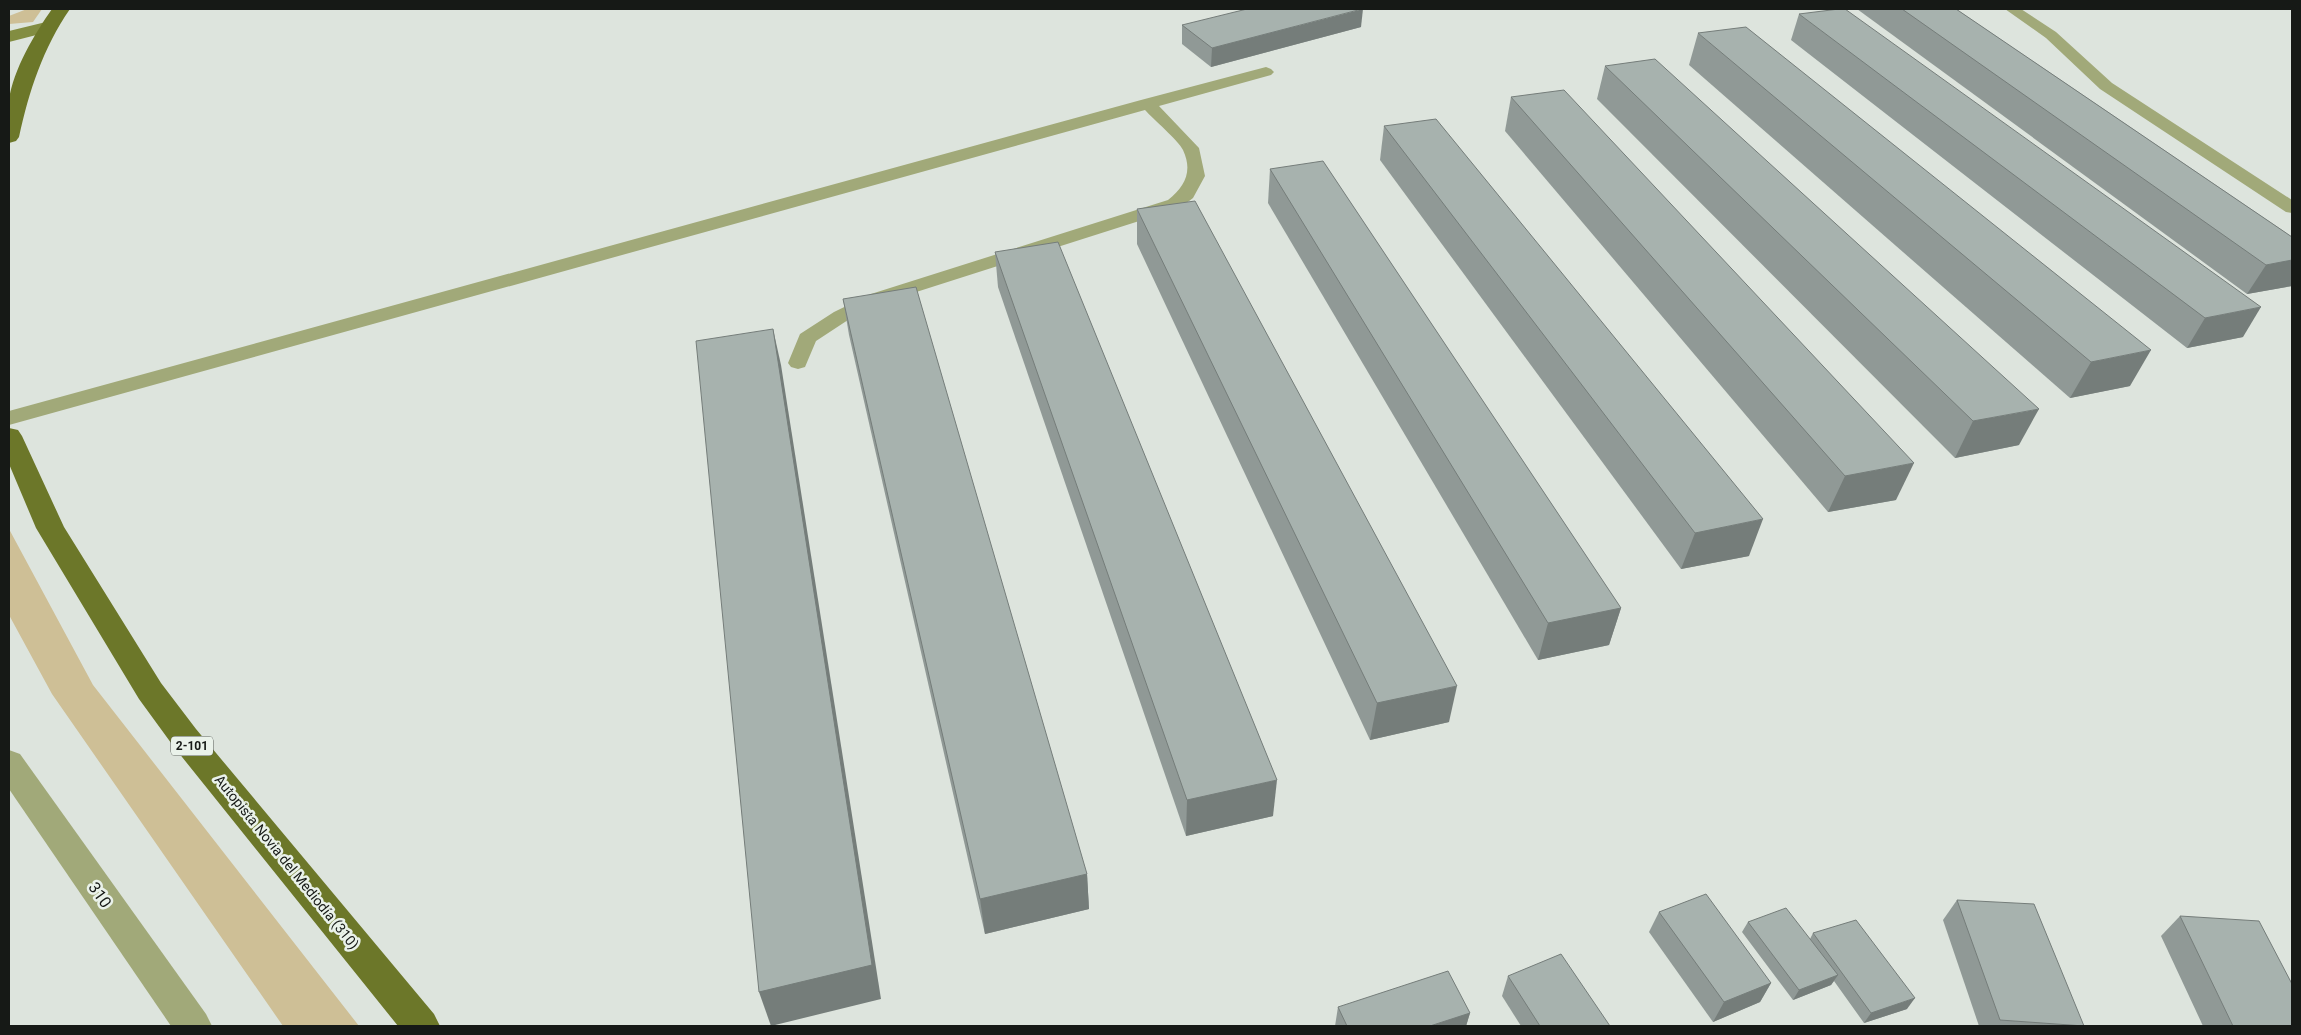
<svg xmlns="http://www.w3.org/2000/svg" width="2301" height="1035" viewBox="0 0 2301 1035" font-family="Roboto,sans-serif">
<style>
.green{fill:#cebf96}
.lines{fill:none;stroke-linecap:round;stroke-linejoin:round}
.lane{fill:#a1a979;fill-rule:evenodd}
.street{fill:#a1a979;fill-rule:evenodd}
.secondary{fill:#828d41;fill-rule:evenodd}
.primary{fill:#6c7729;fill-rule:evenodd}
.wall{fill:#909996}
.shaded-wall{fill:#757d7a}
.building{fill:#a7b2ae;stroke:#757d7a}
.labels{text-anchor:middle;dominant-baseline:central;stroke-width:5;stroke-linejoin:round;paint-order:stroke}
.shield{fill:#eaf2ea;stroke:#565a56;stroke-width:1}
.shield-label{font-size:12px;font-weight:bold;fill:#161916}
.street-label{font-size:14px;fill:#161916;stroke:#eaf2ea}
.near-street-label{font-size:16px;fill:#161916;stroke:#eaf2ea}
</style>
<rect width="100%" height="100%" fill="#dde4dd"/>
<g class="green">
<path d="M27,9H42L33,22L9,24V16Z"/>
<path d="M9,529L93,685L359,1026H283L52,694L9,615Z"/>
</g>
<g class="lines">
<g class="lane">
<path d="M2005,9H2021L2056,32L2112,83L2292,200V213L2286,212L2100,89L2046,38Z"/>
<path d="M1266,67L1271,69L1274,72L1271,75L1159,106L1199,148L1205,176L1193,198L1180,208L885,302L848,320L816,341L805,367L798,369L791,367L788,363L800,334L834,312L871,294L1168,200C1185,187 1193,171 1183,150C1179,141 1153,119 1145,110L9,425V411L1141,100Z"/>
</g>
<path class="street" d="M9,750L20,754L206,1014L212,1026H171L9,789Z"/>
<path class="secondary" d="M46,22L52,23L55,27L52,31L9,42V31Z"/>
<g class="primary">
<path d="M52,9H70C43,48 29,91 19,137L16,141L9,143C9,129 7,114 9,100C13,70 35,33 52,9Z"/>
<path d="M9,428L18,430L22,436L64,527L161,683L196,729L434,1014L440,1026H398L174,747L139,699L36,528L9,464Z"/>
</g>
</g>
<g class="wall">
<path d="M1857,9H1956L2292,237V286L2247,294Z"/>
<path d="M1799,14L2243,337L2187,348L1791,40Z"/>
<path d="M1182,25L1361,27L1211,67L1182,44Z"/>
<path d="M1698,33L2130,386L2070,398L1689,65Z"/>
<path d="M1605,66L2019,445L1955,458L1597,99Z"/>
<path d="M1511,97L1896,500L1828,512L1505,131Z"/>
<path d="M1384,126L1749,556L1681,569L1380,160Z"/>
<path d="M1270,169L1621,608L1609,645L1538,660L1268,203Z"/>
<path d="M1137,209L1449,722L1370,740L1137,244Z"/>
<path d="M995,252L1273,816L1186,836L998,287Z"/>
<path d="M843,299L1087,874L1089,909L985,934L849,335Z"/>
<path d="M1957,900L2084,1026H1979L1943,920Z"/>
<path d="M1659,912L1771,983L1760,1002L1713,1022L1649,932Z"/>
<path d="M2180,916L2292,1026H2203L2161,936Z"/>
<path d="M1748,922L1810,939L1813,933L1907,1009L1864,1023L1834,981L1831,985L1793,1000L1742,932Z"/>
<path d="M1508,976L1610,1026H1521L1502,996Z"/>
<path d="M1338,1007L1470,1013L1466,1026H1335Z"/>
</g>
<g class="shaded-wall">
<path d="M1363,9L1361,27L1211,67L1212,48Z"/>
<path d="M2292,260V286L2247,294L2266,265Z"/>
<path d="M2261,307L2243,337L2187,348L2205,318Z"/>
<path d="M773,329L781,365L881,999L771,1026L759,992Z"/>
<path d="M2151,350L2130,386L2070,398L2091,362Z"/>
<path d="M2039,409L2019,445L1955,458L1973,421Z"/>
<path d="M1914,463L1896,500L1828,512L1845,476Z"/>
<path d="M1763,519L1749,556L1681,569L1695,533Z"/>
<path d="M1621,608L1609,645L1538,660L1548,623Z"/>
<path d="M1457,686L1449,722L1370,740L1377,703Z"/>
<path d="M1277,780L1273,816L1186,836L1187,800Z"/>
<path d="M1087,874L1089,909L985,934L980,899Z"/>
<path d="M1838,975L1831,985L1793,1000L1799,990Z"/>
<path d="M1771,983L1760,1002L1713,1022L1724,1002Z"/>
<path d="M1915,998L1907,1009L1864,1023L1871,1013Z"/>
<path d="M1470,1013L1466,1026H1430Z"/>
</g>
<g class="building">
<path d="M1247,9H1362L1212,48L1182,25Z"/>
<path d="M1839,9H1845L2261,307L2205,318L1799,14Z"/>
<path d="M1902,9H1956L2292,237V260L2266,265Z"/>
<path d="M1746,27L2151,350L2091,362L1698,33Z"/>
<path d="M1655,59L2039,409L1973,421L1605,66Z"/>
<path d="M1564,90L1914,463L1845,476L1511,97Z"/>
<path d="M1436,119L1763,519L1695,533L1384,126Z"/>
<path d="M1323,161L1621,608L1548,623L1270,169Z"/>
<path d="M1195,201L1457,686L1377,703L1137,209Z"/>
<path d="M1058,242L1277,780L1187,800L995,252Z"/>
<path d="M916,287L1087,874L980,899L843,299Z"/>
<path d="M773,329L872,965L759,992L696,341Z"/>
<path d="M1706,894L1771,983L1724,1002L1659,912Z"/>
<path d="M1957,900L2034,904L2084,1026L2000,1020Z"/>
<path d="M1786,908L1838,975L1799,990L1748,922Z"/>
<path d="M2180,916L2259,921L2292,984V1026H2233Z"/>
<path d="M1856,920L1915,998L1871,1013L1813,933Z"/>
<path d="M1561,954L1610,1026H1540L1508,976Z"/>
<path d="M1448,971L1470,1013L1430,1026H1347L1338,1007Z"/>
</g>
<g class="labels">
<rect class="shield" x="171" y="736.5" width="42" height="19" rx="4"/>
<g class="shield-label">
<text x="192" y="746">2-101</text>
</g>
<g class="street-label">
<text transform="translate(287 862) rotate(51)">Autopista Novia del Mediodía (310)</text>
</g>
<g class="near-street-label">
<text transform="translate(100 895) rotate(55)">310</text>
</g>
</g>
<rect width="2301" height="1035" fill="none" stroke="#161916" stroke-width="20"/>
</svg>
